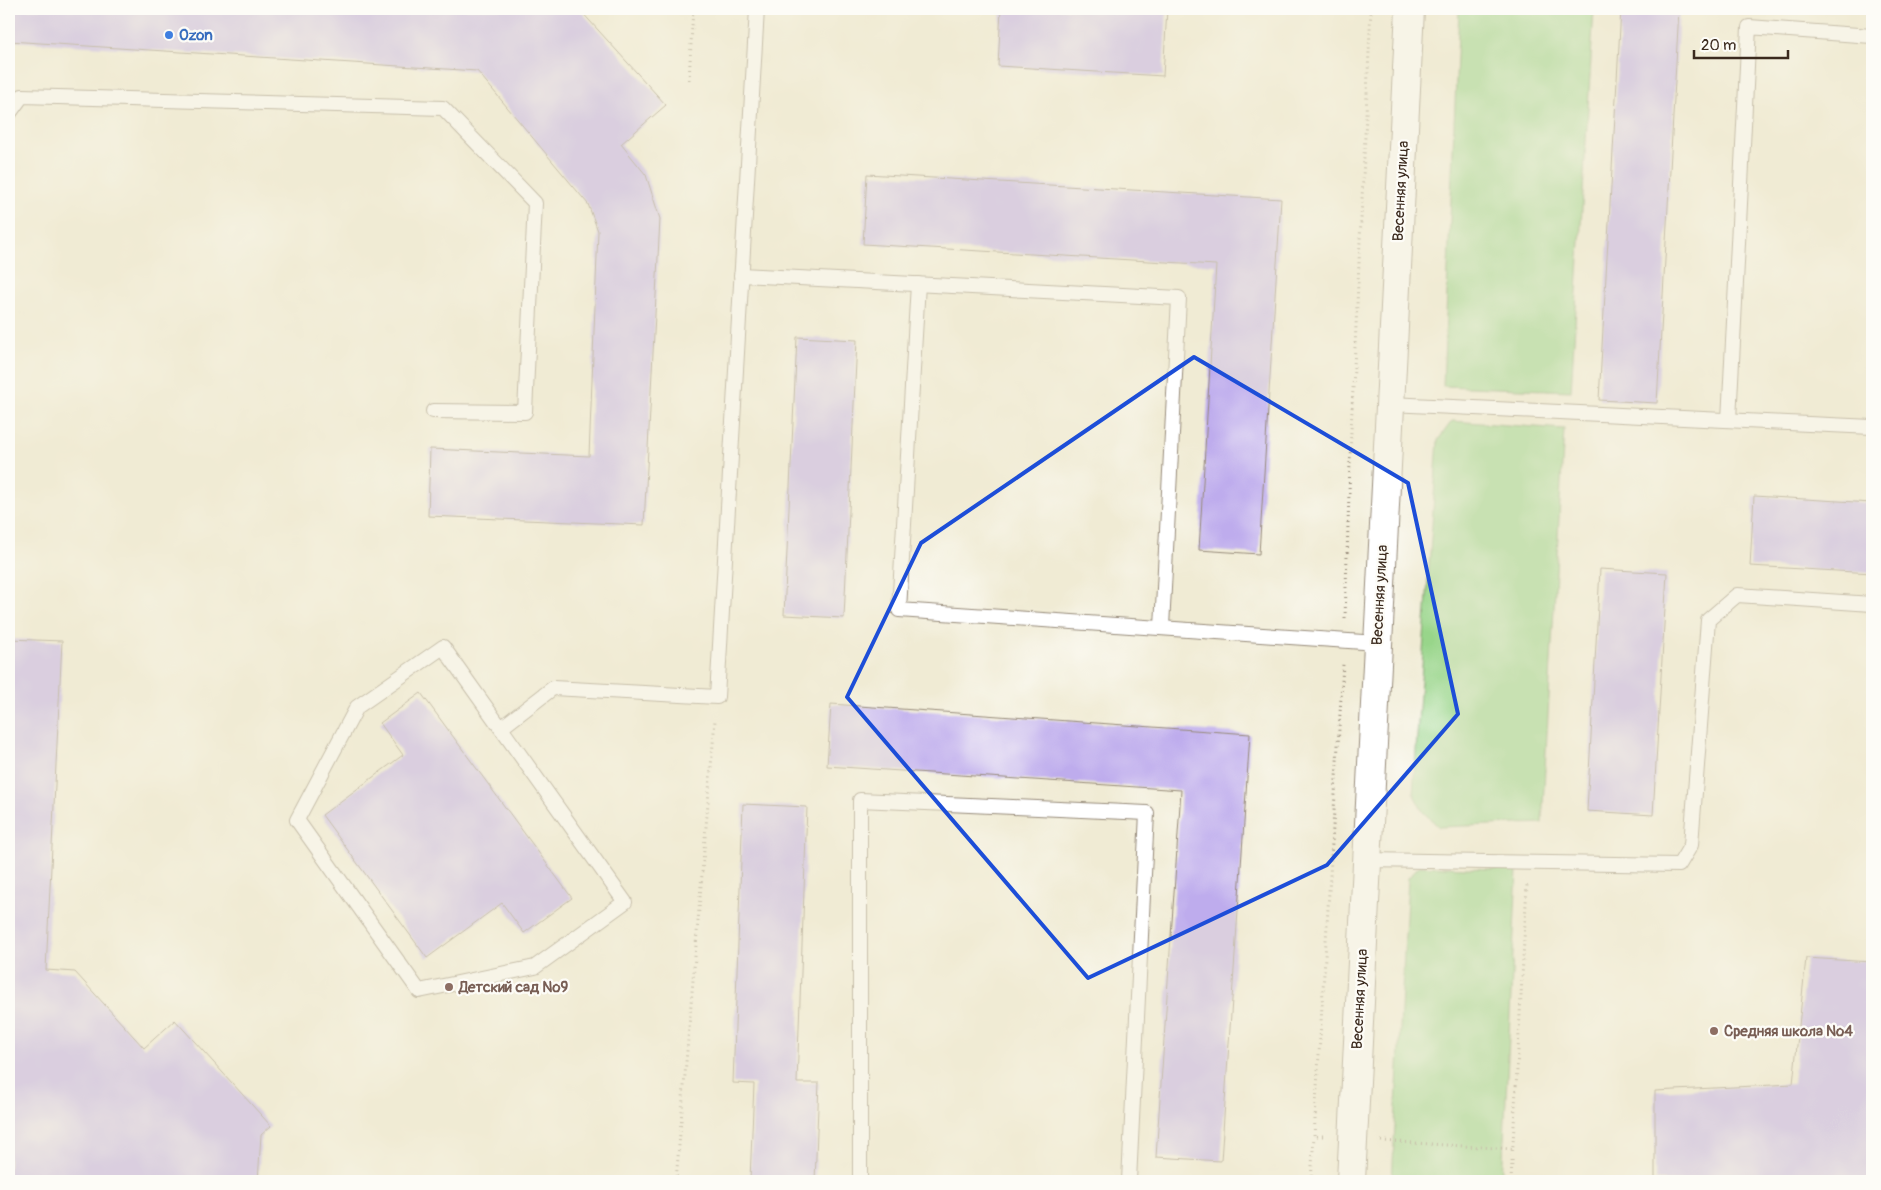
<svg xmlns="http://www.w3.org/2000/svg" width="1881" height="1190" viewBox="0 0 1881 1190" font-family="Pangolin,sans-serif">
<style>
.green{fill:#98d58a;stroke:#6a8054}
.building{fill:#beaced}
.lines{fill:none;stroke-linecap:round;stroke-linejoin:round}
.service-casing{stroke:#968a79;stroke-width:16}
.tertiary-casing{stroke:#968a79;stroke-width:30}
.path{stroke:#968a79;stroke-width:3;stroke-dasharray:1 4;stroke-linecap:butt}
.service{stroke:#fff;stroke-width:14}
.tertiary{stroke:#fff;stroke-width:28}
.marked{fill:none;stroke:#1d4ed8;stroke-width:4;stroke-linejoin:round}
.shop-dot{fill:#3f7fe0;stroke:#fdfcf7;stroke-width:2}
.education-dot{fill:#8d6e63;stroke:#fdfcf7;stroke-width:2}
.labels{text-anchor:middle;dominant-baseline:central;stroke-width:4.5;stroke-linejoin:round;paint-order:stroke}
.shop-label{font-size:15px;font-weight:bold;fill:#366cbe;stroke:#fdfcf7;text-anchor:start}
.street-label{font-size:15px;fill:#3b2a1e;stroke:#fdfcf7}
.education-label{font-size:15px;font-weight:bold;fill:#785e54;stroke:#fdfcf7;text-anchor:start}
</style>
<rect width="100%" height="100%" fill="#fdfcf7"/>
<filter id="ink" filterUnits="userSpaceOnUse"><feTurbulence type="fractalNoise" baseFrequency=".02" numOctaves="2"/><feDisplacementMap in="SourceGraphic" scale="10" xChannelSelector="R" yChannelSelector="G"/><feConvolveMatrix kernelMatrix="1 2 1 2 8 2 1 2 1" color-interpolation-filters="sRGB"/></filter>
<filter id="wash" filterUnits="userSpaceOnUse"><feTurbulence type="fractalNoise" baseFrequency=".0096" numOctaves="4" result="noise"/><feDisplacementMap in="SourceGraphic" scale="20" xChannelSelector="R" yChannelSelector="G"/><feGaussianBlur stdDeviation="1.12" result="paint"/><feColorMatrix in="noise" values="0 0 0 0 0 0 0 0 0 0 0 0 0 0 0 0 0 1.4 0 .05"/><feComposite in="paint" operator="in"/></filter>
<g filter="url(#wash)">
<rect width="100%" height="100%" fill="#f0ebd4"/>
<g class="green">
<path d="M1459,9H1594L1571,391L1443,386Z"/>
<path d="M1452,421L1564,429L1542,823L1439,827L1423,812L1413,793L1438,440Z"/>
<path d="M1419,866L1517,870L1502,1181H1392L1408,878Z"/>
</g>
<g id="blocks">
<g class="building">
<path d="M9,9H579L666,105L621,144L646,175L660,219L644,525L428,516L430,449L589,456L598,231L588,204L477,71L9,41Z"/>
<path d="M1001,9H1167L1163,76L998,66Z"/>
<path d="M1621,9H1679L1657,403L1599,400Z"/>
<path d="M867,174L1281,199L1259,554L1199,550L1216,265L863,244Z"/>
<path d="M797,337L857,340L844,618L784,615Z"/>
<path d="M1754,496L1872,503V573L1750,566Z"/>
<path d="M1600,569L1667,573L1653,815L1587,811Z"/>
<path d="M9,639L62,641L46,970L75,972L144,1048L175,1020L271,1126L261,1135L258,1181H9Z"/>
<path d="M421,693L572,898L524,933L502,903L427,958L322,815L403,755L380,723Z"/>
<path d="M831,704L1250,734L1221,1161L1156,1157L1181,790L827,766Z"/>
<path d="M743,804L807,807L797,1083H819L815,1181L750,1180L754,1084L733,1083Z"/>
<path d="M1806,958L1872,962V1181H1655V1091L1793,1084Z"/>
</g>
</g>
</g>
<g filter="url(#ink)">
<use href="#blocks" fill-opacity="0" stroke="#968a79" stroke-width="1"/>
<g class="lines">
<g class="service-casing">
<g id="service">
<path d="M9,114L22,96L443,108L535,203L525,412L433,411"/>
<path d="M741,275L1179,298L1162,627"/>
<path d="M918,284L899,610L1378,643"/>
<path d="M1390,404L1872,427"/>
<path d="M1729,420L1749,27L1872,36"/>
<path d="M443,647L625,902L535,967L419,991L297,820L357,707Z"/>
<path d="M501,728L553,688L717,697L757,9"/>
<path d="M1367,860L1679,865L1691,845L1708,620L1737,595L1872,604"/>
<path d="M860,1181V800L1147,813L1129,1181"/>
</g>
</g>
<g class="tertiary-casing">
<path id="tertiary" d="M1351,1181L1410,9"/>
</g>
<g class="path">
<path d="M689,80L693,9"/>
<path d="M1345,618L1351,431L1371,9"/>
<path d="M1323,1136H1314L1343,664"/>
<path d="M1381,1141L1513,1149"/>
<path d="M676,1181L715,720"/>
<path d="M1311,1181L1314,1136"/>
<path d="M1511,1181L1527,885"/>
</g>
<use href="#service" class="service"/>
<use href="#tertiary" class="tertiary"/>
</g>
</g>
<path d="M0 0H1881V1190H0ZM1194,357L1408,483L1458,714L1327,865L1088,978L847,697L921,543Z" fill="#f0ebd4" fill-opacity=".55" fill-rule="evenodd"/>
<path class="marked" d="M1194,357L1408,483L1458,714L1327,865L1088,978L847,697L921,543Z"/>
<circle class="shop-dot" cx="169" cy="35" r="5"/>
<g class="education-dot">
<circle cx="449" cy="987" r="5"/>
<circle cx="1714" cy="1031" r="5"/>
</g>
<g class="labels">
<g class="shop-label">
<text x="179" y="35">Ozon</text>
</g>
<g class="street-label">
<text transform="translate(1401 191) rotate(-87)">Весенняя улица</text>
<text transform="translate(1380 595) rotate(-87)">Весенняя улица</text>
<text transform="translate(1360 999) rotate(-87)">Весенняя улица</text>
</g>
<g class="education-label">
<text x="459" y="987">Детский сад №9</text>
<text x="1724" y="1031">Средняя школа №4</text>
</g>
</g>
<rect width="1881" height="1190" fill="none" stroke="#fdfcf7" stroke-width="30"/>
<path d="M1694 50v8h94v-8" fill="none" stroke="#3b2a1e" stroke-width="2.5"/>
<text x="1701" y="50" font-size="15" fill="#3b2a1e" stroke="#fdfcf7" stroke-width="4" paint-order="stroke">20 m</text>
</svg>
